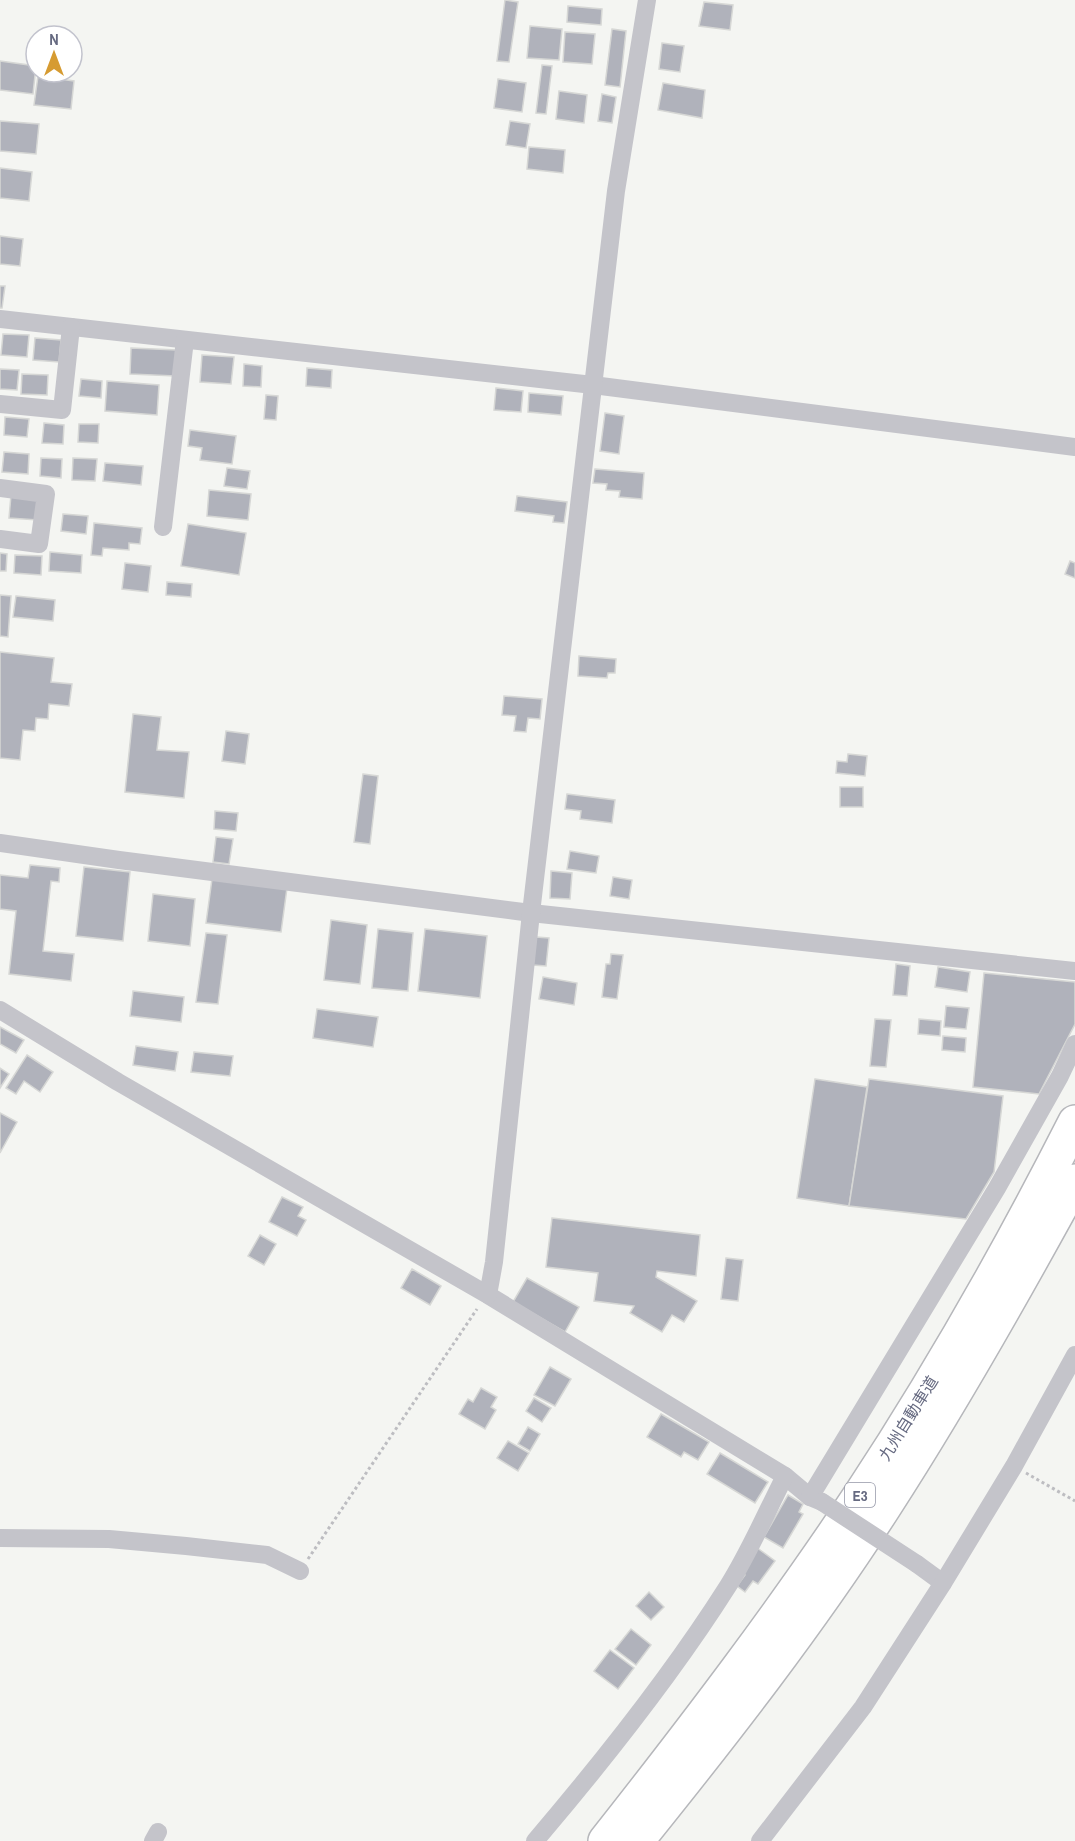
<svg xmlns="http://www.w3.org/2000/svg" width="1075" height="1841" viewBox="0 0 1075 1841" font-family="'Archivo Narrow','Noto Sans JP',sans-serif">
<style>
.building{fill:#b0b2bb;stroke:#d6d7d5;stroke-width:1.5}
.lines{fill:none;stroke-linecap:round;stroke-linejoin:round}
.motorway-casing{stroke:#b6b7bb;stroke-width:36}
.path{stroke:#bdbdc1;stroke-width:3;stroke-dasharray:3 3;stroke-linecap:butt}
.minor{stroke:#c4c4ca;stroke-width:18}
.motorway{stroke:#fff;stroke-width:33}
.minor-bridge{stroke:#c4c4ca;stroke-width:18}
.labels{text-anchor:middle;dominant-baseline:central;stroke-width:6;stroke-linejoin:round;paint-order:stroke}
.shield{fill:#fff;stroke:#9497a7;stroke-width:1.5}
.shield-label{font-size:15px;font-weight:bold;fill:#666a81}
.street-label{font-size:16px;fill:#666a81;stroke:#fff}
</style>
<rect width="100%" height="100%" fill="#f4f5f2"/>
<g class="building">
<path d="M505,0L518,2L509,62L497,61Z"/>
<path d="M704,2L733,5L730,30L699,26Z"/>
<path d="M568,6L602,9L601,25L567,22Z"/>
<path d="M530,26L562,29L559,60L527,58Z"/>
<path d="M612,29L626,31L620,87L605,85Z"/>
<path d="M565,32L595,34L592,64L563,62Z"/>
<path d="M662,43L684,46L680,72L659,69Z"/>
<path d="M0,61L36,66L33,94L0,90Z"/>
<path d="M542,65L552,66L546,114L536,113Z"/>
<path d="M38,76L74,81L71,109L34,105Z"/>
<path d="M498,79L526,83L522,112L494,108Z"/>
<path d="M663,83L705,90L702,118L658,110Z"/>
<path d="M559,91L587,95L584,123L556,119Z"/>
<path d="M602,94L616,97L612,123L598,121Z"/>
<path d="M0,121L39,124L36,154L0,151Z"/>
<path d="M510,121L530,124L526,148L506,145Z"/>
<path d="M529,147L565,150L563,173L527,169Z"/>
<path d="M0,168L32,172L29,201L0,198Z"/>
<path d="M0,236L23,239L20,266L0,264Z"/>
<path d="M0,286H5L2,308H0Z"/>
<path d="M3,334L29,335L27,357L1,355Z"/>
<path d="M35,338L61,340L59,362L33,360Z"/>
<path d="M131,348L177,350L176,376L130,374Z"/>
<path d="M202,355L234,357L231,384L200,382Z"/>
<path d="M244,364L262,366L261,387L243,386Z"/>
<path d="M307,368L332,370L331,388L306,386Z"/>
<path d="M0,369L19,370L17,390L0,389Z"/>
<path d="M22,374L48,375L47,395L21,394Z"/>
<path d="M81,379L102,381L101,398L79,396Z"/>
<path d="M107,381L159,385L157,415L105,411Z"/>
<path d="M496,388L523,391L521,412L494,410Z"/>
<path d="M529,393L563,396L561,415L528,412Z"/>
<path d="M266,395L278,396L276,420L264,419Z"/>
<path d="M605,413L624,416L619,454L600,451Z"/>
<path d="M5,417L29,419L27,437L4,435Z"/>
<path d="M44,423L64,425L63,444L42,443Z"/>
<path d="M79,424H99L98,443L78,442Z"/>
<path d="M190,430L236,436L232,464L200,460L202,448L188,446Z"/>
<path d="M4,452L29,454L28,474L2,472Z"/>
<path d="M41,458L62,459L61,478L40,476Z"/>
<path d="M73,458L97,459L95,481L72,480Z"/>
<path d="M105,463L143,466L141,485L103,481Z"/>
<path d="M227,468L250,471L247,489L224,486Z"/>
<path d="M595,469L644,473L642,499L619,497L620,491L606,490L607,484L593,483Z"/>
<path d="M209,490L251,494L248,520L207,516Z"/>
<path d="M11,495L40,498L38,520L9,518Z"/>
<path d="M517,496L567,502L564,523L553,522L554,516L515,511Z"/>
<path d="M63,514L88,516L86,534L61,531Z"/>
<path d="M94,523L142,528L140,544L129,543V550L103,548L102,556L91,555Z"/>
<path d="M188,524L246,533L239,575L181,566Z"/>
<path d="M50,552L82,555L81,573L49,571Z"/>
<path d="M0,553L7,554L6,571H0Z"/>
<path d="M15,555L42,556L41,575L14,573Z"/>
<path d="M1070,561L1075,563V578L1065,574Z"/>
<path d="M125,563L151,566L148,592L122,589Z"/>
<path d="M167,582L192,584L191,597L166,595Z"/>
<path d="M0,595L11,596L8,637L0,636Z"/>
<path d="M16,596L55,600L53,621L13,617Z"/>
<path d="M0,652L54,658L51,682L72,684L69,706L49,704L48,719L36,718L35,731L23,730L20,760L0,758Z"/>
<path d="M579,656L616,659L615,673H608L607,678L578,676Z"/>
<path d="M504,696L542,699L540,719L528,718L526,732L514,731L516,716L502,715Z"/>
<path d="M133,714L161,717L157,750L189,752L184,798L125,792Z"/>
<path d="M226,731L249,734L245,764L222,761Z"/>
<path d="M848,754L867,756L865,776L836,773L837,761L847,762Z"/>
<path d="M363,774L378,776L370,844L354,842Z"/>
<rect x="840" y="787" width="23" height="20"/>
<path d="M567,794L615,800L612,823L580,819L581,811L565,809Z"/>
<path d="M215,811L238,813L236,831L214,829Z"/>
<path d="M216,837L233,839L229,864L213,862Z"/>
<path d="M570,851L599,856L596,873L567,869Z"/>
<path d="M30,865L60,868L59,882L51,881L43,951L74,954L71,981L9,974L16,911L0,909V875L28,878Z"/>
<path d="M84,867L130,872L123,941L76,936Z"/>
<path d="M551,871L572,873L570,899L550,898Z"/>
<path d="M613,877L632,880L629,899L610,896Z"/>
<path d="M212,879L287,888L281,932L206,923Z"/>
<path d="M153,894L195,899L190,946L148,941Z"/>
<path d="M331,920L367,925L360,984L324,980Z"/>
<path d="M378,929L413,933L408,991L372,988Z"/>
<path d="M425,929L487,936L480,998L418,991Z"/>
<path d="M206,933L227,935L218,1004L196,1002Z"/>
<path d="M536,937L549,938L546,966L533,965Z"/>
<path d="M611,954L623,955L617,999L602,997L606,964H610Z"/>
<path d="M896,964L910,966L907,996L893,995Z"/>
<path d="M938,967L970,972L967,992L935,987Z"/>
<path d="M984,973L1075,982V1024L1039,1094L973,1087Z"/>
<path d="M543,977L577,983L574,1005L539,999Z"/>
<path d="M133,991L184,997L181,1022L130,1016Z"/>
<path d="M946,1006L969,1008L966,1029L944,1027Z"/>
<path d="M317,1009L378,1017L373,1047L313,1038Z"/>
<path d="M875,1019L891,1020L886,1067L870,1066Z"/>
<path d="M919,1019L941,1021L940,1036L918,1034Z"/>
<path d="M0,1027L24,1040L16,1053L0,1044Z"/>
<path d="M943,1036L966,1038L965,1052L942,1050Z"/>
<path d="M136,1046L178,1052L175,1071L133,1065Z"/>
<path d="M194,1052L233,1056L230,1076L191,1072Z"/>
<path d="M27,1055L53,1072L40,1092L24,1081L16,1094L6,1088Z"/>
<path d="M0,1068L9,1074L0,1088Z"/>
<path d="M815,1079L867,1087L849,1206L797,1198Z"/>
<path d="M869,1079L1003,1096L994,1172L966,1219L849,1206Z"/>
<path d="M0,1113L17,1122L0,1153Z"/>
<path d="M282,1197L303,1207L298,1216L306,1220L297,1236L269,1222Z"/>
<path d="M552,1218L700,1235L696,1276L657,1271L656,1277L697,1301L684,1322L672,1315L662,1332L630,1313L634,1306L594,1301L598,1273L546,1267Z"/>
<path d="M260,1235L276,1244L264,1265L248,1256Z"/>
<path d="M726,1258L743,1260L738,1301L721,1299Z"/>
<path d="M412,1269L441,1286L430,1305L401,1288Z"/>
<path d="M527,1278L579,1307L565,1332L513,1302Z"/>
<path d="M550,1367L571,1379L555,1406L534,1395Z"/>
<path d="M481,1388L497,1397L491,1407L496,1410L485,1429L459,1414L468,1399L473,1402Z"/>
<path d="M534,1398L551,1408L542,1422L526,1411Z"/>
<path d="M661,1414L709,1442L698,1460L684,1452L681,1457L647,1437Z"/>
<path d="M528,1427L540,1434L530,1451L518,1444Z"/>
<path d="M508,1441L529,1453L518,1471L497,1458Z"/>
<path d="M720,1453L768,1482L755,1503L707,1474Z"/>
<path d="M788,1495L803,1504L799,1512L803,1514L783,1548L764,1537Z"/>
<path d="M756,1547L775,1561L758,1584L753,1581L745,1592L737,1586L745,1575L739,1571Z"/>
<path d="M649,1592L664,1607L651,1620L636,1606Z"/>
<path d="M631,1629L651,1645L636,1665L615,1649Z"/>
<path d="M610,1650L634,1668L618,1689L594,1671Z"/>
</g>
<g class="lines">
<g class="motorway-casing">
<g id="motorway">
<path d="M605,1841C694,1728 781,1614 860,1495C939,1375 1010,1250 1075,1122"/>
<path d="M637,1841C724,1733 810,1623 885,1506C953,1401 1015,1291 1075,1181"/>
</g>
</g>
<g class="path">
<path d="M1026,1473L1075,1501"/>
<path d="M308,1559L477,1309"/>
</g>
<g class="minor">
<path d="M0,319L593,385L1075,447"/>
<path d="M0,404L62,410L71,327"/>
<path d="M0,488L46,494L39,544L0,539"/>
<path d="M163,527L185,340"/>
<path d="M0,843L119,860L531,913L1075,971"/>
<path d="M0,1010L118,1082L488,1295L785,1476L810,1497L822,1502"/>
<path d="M488,1295L494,1262L531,913L616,191L647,0"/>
<path d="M810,1497L997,1188L1060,1076L1075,1044"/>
<path d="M0,1538L109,1539L186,1546L267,1555L300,1571"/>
<path d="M917,1564L943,1583"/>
<path d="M153,1841L158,1832"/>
<path d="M535,1841C604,1760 671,1676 728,1586C750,1551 766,1513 785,1476"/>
<path d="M760,1841L863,1707L943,1583L1014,1466L1075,1355"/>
</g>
<use href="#motorway" class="motorway"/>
<path class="minor-bridge" d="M822,1502L917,1564"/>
</g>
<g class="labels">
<rect class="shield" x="845" y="1483" width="30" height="24" rx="4.5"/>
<g class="shield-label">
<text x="860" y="1495">E3</text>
</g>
<g class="street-label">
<text transform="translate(908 1418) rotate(-58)">九州自動車道</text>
</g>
</g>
<g transform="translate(54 54)"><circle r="28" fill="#ffffff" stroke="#c2c3cd" stroke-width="1.5"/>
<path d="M0-4.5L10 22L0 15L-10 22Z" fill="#d69b31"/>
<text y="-9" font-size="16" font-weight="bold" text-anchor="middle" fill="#666a81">N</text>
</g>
</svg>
